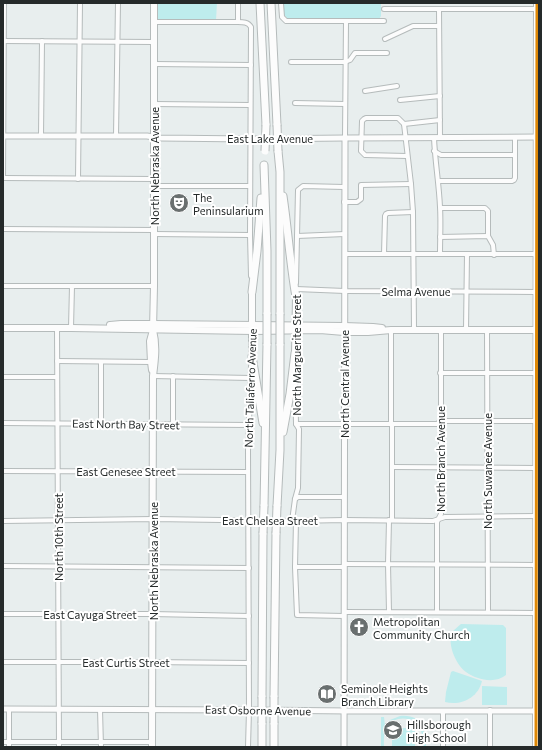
<svg xmlns="http://www.w3.org/2000/svg" width="542" height="750" viewBox="0 0 542 750" font-family="Commissioner,sans-serif">
<style>
.green{fill:#beeced}
.lines{fill:none;stroke-linecap:round;stroke-linejoin:round}
.minor-casing{stroke:#b5bbbb;stroke-width:6}
.tertiary-casing{stroke:#b5bbbb;stroke-width:7}
.primary-casing{stroke:#b5bbbb;stroke-width:8}
.motorway-casing{stroke:#b5bbbb;stroke-width:9}
.minor{stroke:#fcfcfc;stroke-width:4}
.tertiary{stroke:#fcfcfc;stroke-width:5}
.primary{stroke:#fcfcfc;stroke-width:6}
.motorway{stroke:#fcfcfc;stroke-width:7}
.motorway-bridge-casing{stroke:#b5bbbb;stroke-width:9;stroke-linecap:butt}
.motorway-bridge{stroke:#fcfcfc;stroke-width:7}
.bus-1-casing{stroke:#fff;stroke-width:6}
.bus-1{stroke:#de8806;stroke-width:3}
.labels{text-anchor:middle;dominant-baseline:central;stroke-width:4;stroke-linejoin:round;paint-order:stroke}
.street-label{font-size:11px;fill:#252a2a;stroke:#fff}
.poi-label{font-size:11px;fill:#252a2a;stroke:#fff;text-anchor:start}
</style>
<rect width="100%" height="100%" fill="#e8eeee"/>
<g class="green">
<path d="M158,3H217L216,20L158,21Z"/>
<path d="M283,3H381V16L379,19H291L287,18L284,15Z"/>
<path d="M461,624L503,625L506,628V675C495,684 477,680 466,672C456,665 447,644 452,633C454,629 458,627 461,624Z"/>
<path d="M453,671L482,681C478,698 461,706 445,702L446,692L451,672Z"/>
<path d="M482,686L507,687V705H482Z"/>
<path d="M400,716C422,714 426,729 426,747H423C423,742 423,736 421,731C416,716 394,714 387,728C383,734 384,741 384,747H381V717H384L385,726L390,720Z"/>
<rect x="392" y="728" width="23" height="19"/>
</g>
<g class="lines">
<g class="minor-casing">
<g id="minor">
<path d="M281,3L282,17L286,21H384"/>
<path d="M384,9H537"/>
<path d="M439,9L440,138"/>
<path d="M154,22H238C243,22 248,22 251,27L250,235L251,276"/>
<path d="M238,22V3"/>
<path d="M385,39L413,26H439"/>
<path d="M3,41L154,42"/>
<path d="M291,62H345L350,60L355,53H387"/>
<path d="M154,64L251,65"/>
<path d="M365,91L397,86"/>
<path d="M400,100L440,96"/>
<path d="M295,103L345,104"/>
<path d="M154,104L250,105"/>
<path d="M404,124L411,184L413,212L414,330"/>
<path d="M404,124L398,118H366L364,119L362,121L361,151L365,155L407,156"/>
<path d="M404,124L440,120"/>
<path d="M41,136L42,41"/>
<path d="M116,136L118,3"/>
<path d="M345,138L346,21"/>
<path d="M434,138C435,161 439,184 440,207C441,223 440,238 440,254"/>
<path d="M434,151L441,155H514"/>
<path d="M3,178L4,3"/>
<path d="M3,178L154,179"/>
<path d="M78,179L80,3"/>
<path d="M438,181H512L514,180L515,178V137"/>
<path d="M154,186H250"/>
<path d="M344,202H357L361,199V185L411,184"/>
<path d="M441,208H485L488,211V236"/>
<path d="M3,229L154,230"/>
<path d="M154,234L250,235"/>
<path d="M297,236L345,234"/>
<path d="M440,237L488,236L493,245L494,255"/>
<path d="M345,254H537"/>
<path d="M384,254L385,216L386,214L388,213L413,212"/>
<path d="M296,283L298,190L303,186L344,187"/>
<path d="M3,286H154"/>
<path d="M296,289L345,291L536,292"/>
<path d="M57,328L59,747"/>
<path d="M71,328L72,286"/>
<path d="M466,330L467,254"/>
<path d="M487,330L488,612"/>
<path d="M57,361L151,362"/>
<path d="M101,362V424"/>
<path d="M440,373H536"/>
<path d="M153,376L250,378"/>
<path d="M173,376V424"/>
<path d="M3,377H57"/>
<path d="M3,423L249,425"/>
<path d="M296,424H437L441,421H536"/>
<path d="M391,424V330"/>
<path d="M392,424V520"/>
<path d="M392,467L536,468"/>
<path d="M3,471L248,472"/>
<path d="M295,499L298,497H344"/>
<path d="M3,521L153,519L292,521L344,520L433,521L445,517L537,516"/>
<path d="M292,521L295,499L298,488L299,429L296,424L295,373"/>
<path d="M296,521L295,567L297,615L344,616"/>
<path d="M344,564L537,565"/>
<path d="M3,566L249,568"/>
<path d="M295,567H344"/>
<path d="M344,612L536,613"/>
<path d="M389,612L388,564L389,520"/>
<path d="M437,612V522L441,514V330"/>
<path d="M3,614H152L249,616"/>
<path d="M3,662H147L249,663"/>
<path d="M100,709L101,747"/>
<path d="M490,710V747"/>
<path d="M443,711V747"/>
<path d="M3,742H152"/>
<path d="M9,747V709"/>
<path d="M248,747L249,710L248,450L251,366"/>
</g>
</g>
<g class="tertiary-casing">
<g id="tertiary">
<path d="M3,136H147L160,138L250,139L345,138L537,137"/>
<path d="M3,709L249,710L349,711H539"/>
<path d="M344,747L345,138"/>
</g>
</g>
<g class="primary-casing">
<g id="primary">
<path d="M252,292V356"/>
<path d="M110,325L121,324H153L344,326L373,327L382,328"/>
<path d="M3,328H71L252,331L320,330L344,332H368L391,330H539"/>
<path d="M295,353L296,297"/>
<path d="M152,370L151,362L150,341L153,330L154,286V3"/>
<path d="M152,747L153,376C155,360 157,346 153,330"/>
<path d="M536,747L537,3"/>
</g>
</g>
<g class="motorway-casing">
<g id="motorway">
<path d="M260,3L266,125"/>
<path d="M271,3L277,125"/>
<path d="M278,151L280,172V314"/>
<path d="M264,165L267,251V314"/>
<path d="M283,196C288,230 290,263 296,297"/>
<path d="M252,292L257,251L261,198"/>
<path d="M252,356L263,423"/>
<path d="M283,432L290,394L295,353"/>
<path d="M264,506L267,344"/>
<path d="M277,506L280,450V344"/>
<path d="M262,697L263,533"/>
<path d="M274,697L276,533"/>
<path d="M262,747V723"/>
<path d="M274,747V723"/>
</g>
</g>
<use href="#minor" class="minor"/>
<use href="#tertiary" class="tertiary"/>
<use href="#primary" class="primary"/>
<use href="#motorway" class="motorway"/>
<g class="motorway-bridge-casing">
<g id="motorway-bridge">
<path d="M277,125L278,151"/>
<path d="M265,151L266,125"/>
<path d="M267,344V314"/>
<path d="M280,344V314"/>
<path d="M263,533L264,506"/>
<path d="M276,533L277,506"/>
<path d="M262,697V723"/>
<path d="M274,697V723"/>
</g>
</g>
<use href="#motorway-bridge" class="motorway-bridge"/>
<g class="bus-1-casing">
<path id="bus-1" d="M536,747L537,3"/>
</g>
<use href="#bus-1" class="bus-1"/>
</g>
<defs>
<g id="theatre-disc" transform="scale(1)"><circle r="9.5" fill="#696f6f" stroke="#fff"/><path d="M-5-5.5Q0-4 5-5.5V0Q5 5 0 6Q-5 5-5 0ZM-3.3-2.5H-1v1.5H-3.3ZM1-2.5H3.3v1.5H1ZM-2.8 1Q0 5.5 2.8 1Z" fill="#fff"/></g>
<g id="church-disc" transform="scale(1)"><circle r="9.5" fill="#696f6f" stroke="#fff"/><path d="M-1.2-6h2.4v3.5h3.3v2.4h-3.3V6h-2.4V-.1h-3.3v-2.4h3.3Z" fill="#fff"/></g>
<g id="library-disc" transform="scale(1)"><circle r="9.5" fill="#696f6f" stroke="#fff"/><path d="M-6-4Q-3-5.5-.7-3.5V5Q-3 3-6 4ZM6-4Q3-5.5 .7-3.5V5Q3 3 6 4Z" fill="#fff"/></g>
<g id="school-disc" transform="scale(1)"><circle r="9.5" fill="#696f6f" stroke="#fff"/><path d="M0-5L7-2L0 1L-7-2ZM-4 1L0 2.5L4 1V4Q0 6-4 4Z" fill="#fff"/></g>
</defs>
<g fill-rule="evenodd">
<use href="#theatre-disc" x="179" y="203"/>
<use href="#church-disc" x="359" y="627"/>
<use href="#library-disc" x="327" y="694"/>
<use href="#school-disc" x="393" y="730"/>
</g>
<g class="labels">
<g class="street-label">
<text x="270" y="138">East Lake Avenue</text>
<text transform="translate(154 166) rotate(-90)">North Nebraska Avenue</text>
<text x="416" y="291">Selma Avenue</text>
<text transform="translate(296 355) rotate(-90)">North Marguerite Street</text>
<text transform="translate(344 384) rotate(-90)">North Central Avenue</text>
<text transform="translate(250 388) rotate(-88)">North Taliaferro Avenue</text>
<text transform="translate(126 424) rotate(1)">East North Bay Street</text>
<text transform="translate(440 459) rotate(-90)">North Branch Avenue</text>
<text x="126" y="471">East Genesee Street</text>
<text transform="translate(487 471) rotate(-90)">North Suwanee Avenue</text>
<text x="270" y="520">East Chelsea Street</text>
<text transform="translate(58 537) rotate(-90)">North 10th Street</text>
<text transform="translate(153 561) rotate(-90)">North Nebraska Avenue</text>
<text x="90" y="614">East Cayuga Street</text>
<text x="126" y="662">East Curtis Street</text>
<text transform="translate(258 710) rotate(1)">East Osborne Avenue</text>
</g>
<g class="poi-label">
<text x="193" y="197">The<tspan x="193" dy="13">Peninsularium</tspan></text>
<text x="373" y="621">Metropolitan<tspan x="373" dy="13">Community Church</tspan></text>
<text x="341" y="688">Seminole Heights<tspan x="341" dy="13">Branch Library</tspan></text>
<text x="407" y="724">Hillsborough<tspan x="407" dy="13">High School</tspan></text>
</g>
</g>
<rect width="542" height="750" fill="none" stroke="#252a2a" stroke-width="8"/>
</svg>
